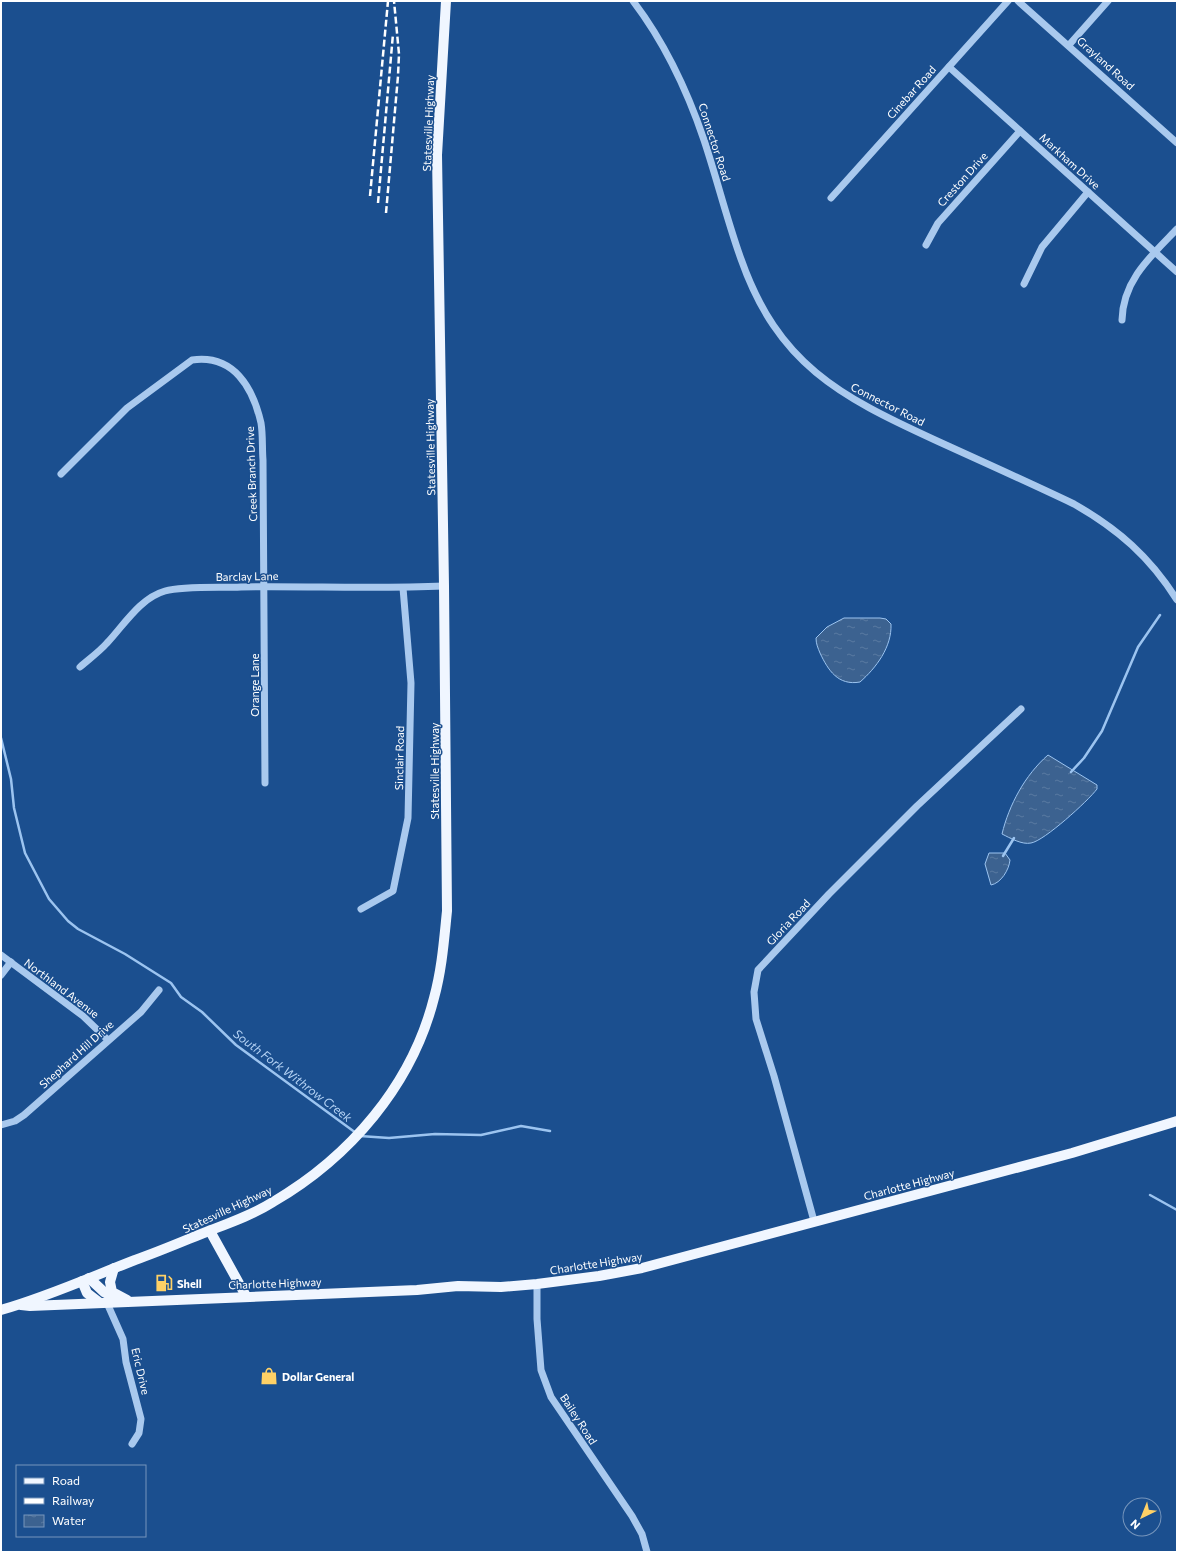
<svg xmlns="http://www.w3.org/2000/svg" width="1178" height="1553" viewBox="0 0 1178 1553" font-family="Commissioner,sans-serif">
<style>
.water{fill:url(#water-ripples);stroke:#9cc4f0}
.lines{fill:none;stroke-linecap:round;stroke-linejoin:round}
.stream{stroke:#9cc4f0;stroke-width:2.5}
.minor{stroke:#a9c9ee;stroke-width:7}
.major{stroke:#f0f6ff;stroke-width:10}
.rail{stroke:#fff;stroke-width:2.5;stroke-dasharray:7 3;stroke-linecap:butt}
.labels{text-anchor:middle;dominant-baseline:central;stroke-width:3;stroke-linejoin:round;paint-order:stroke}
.street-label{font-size:11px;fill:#fff;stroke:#1b4f8f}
.poi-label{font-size:11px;font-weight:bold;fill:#fff;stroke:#1b4f8f;text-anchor:start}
.water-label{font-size:12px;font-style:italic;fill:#b5d3f5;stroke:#1b4f8f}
</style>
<defs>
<pattern id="water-ripples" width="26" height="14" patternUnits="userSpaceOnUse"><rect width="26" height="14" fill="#3c6290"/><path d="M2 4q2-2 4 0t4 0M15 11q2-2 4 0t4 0" fill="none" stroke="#597aa1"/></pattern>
</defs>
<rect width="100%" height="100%" fill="#1b4f8f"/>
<g class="water">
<path d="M844,618H880L886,619L891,624C892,647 876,668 860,682C838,686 828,670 820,653C818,648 816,644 816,638L827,627Z"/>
<path d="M1048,755L1097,785V789C1088,801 1044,841 1031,843C1022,845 1010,838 1002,834C1009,805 1025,775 1048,755Z"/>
<path d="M989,853H1005L1010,860C1009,870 1001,883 991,885L985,864Z"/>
</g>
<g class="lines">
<g class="stream">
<path d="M1,738L11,779L14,808L25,853L49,899L68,921L78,929L125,954L171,983L181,997L202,1012L236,1045L356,1133"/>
<path d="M1071,772L1084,758L1102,731L1138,647L1160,615"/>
<path d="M1003,856L1014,838"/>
<path d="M360,1136L389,1138L435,1134L481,1135L521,1126L550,1131"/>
<path d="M1150,1195L1177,1210"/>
</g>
<g class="minor">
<path d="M633,1C665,43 687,90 704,140C717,179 727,220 741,259C778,364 839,396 935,440C981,461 1028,482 1074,504C1118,529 1150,557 1177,600"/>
<path d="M1018,1L1177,143"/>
<path d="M1069,45L1108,1"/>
<path d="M949,67L1177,272"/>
<path d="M831,198L1008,1"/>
<path d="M926,245L938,223L1020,131"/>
<path d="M1024,284L1042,247L1088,192"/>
<path d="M1122,320C1123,280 1151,256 1177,229"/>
<path d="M61,474L127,408L192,360C234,354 253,388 261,423C263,435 262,448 263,460L265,783"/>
<path d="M80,667C89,659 99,652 107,643C124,625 140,598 165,591C184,586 220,588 241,587C309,586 376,589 444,586"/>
<path d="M361,909L393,891L408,818L411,683L403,588"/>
<path d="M1,955L83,1016L108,1040"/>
<path d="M1,975L11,962"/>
<path d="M1,1125L15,1121L24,1115L141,1012L159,990"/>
<path d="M814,1221L774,1076L756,1019L754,992L758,970L829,894L917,806L1021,709"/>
<path d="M537,1284V1319L541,1370L551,1397L632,1516L642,1534L647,1552"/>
<path d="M107,1303L123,1339L126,1362L141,1419L139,1433L132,1444"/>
</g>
<g class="major">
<path d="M210,1231L246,1296"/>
<path d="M114,1268L110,1282L112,1292L127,1300"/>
<path d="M89,1278L104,1292L115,1298"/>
<path d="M82,1281L87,1293L100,1303"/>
<path d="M21,1305L30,1306L417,1290L458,1286L501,1287L537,1284L599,1276L642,1268L1072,1153L1177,1121"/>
<path d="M1,1310C47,1297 91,1277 135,1260C161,1251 186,1240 211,1230C232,1222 254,1214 273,1202C350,1157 412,1085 434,998C442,969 444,940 447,911L444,586L437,155L446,1"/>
</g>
<g class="rail">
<path d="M370,196L388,1"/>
<path d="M378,203L393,34"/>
<path d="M386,213L398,76L399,54L394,1"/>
</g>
</g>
<defs>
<g id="fuel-bare" transform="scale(1.38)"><path d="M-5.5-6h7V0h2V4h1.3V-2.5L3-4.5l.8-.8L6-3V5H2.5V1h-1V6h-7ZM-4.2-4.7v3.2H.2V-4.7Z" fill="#ffd166" stroke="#1b4f8f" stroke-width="2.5" paint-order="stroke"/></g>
<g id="shop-bare" transform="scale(1.38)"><path d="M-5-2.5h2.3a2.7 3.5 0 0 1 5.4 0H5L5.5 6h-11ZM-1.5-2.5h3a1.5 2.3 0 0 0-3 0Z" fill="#ffd166" stroke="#1b4f8f" stroke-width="2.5" paint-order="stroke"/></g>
</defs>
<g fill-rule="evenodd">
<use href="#fuel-bare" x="164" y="1283"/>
<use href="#shop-bare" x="269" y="1376"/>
</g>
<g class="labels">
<g class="street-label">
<text transform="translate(1106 63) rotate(42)">Grayland Road</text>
<text transform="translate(911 92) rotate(-48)">Cinebar Road</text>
<text transform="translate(428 123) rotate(-88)">Statesville Highway</text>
<text transform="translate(715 142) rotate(72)">Connector Road</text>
<text transform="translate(1070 161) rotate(42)">Markham Drive</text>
<text transform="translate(962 179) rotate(-48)">Creston Drive</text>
<text transform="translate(888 404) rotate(27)">Connector Road</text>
<text transform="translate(430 447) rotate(-91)">Statesville Highway</text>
<text transform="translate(251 474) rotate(-92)">Creek Branch Drive</text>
<text transform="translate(247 576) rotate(-1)">Barclay Lane</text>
<text transform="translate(254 685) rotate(-90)">Orange Lane</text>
<text transform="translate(399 758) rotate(-89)">Sinclair Road</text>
<text transform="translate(434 771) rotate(-90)">Statesville Highway</text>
<text transform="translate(788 922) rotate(-47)">Gloria Road</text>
<text transform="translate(62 988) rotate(37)">Northland Avenue</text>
<text transform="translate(76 1054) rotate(-42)">Shephard Hill Drive</text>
<text transform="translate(909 1184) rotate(-15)">Charlotte Highway</text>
<text transform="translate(227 1209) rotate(-25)">Statesville Highway</text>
<text transform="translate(596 1263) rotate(-9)">Charlotte Highway</text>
<text transform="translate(275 1283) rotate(-2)">Charlotte Highway</text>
<text transform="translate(141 1371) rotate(77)">Eric Drive</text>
<text transform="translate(579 1419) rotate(57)">Bailey Road</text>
</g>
<g class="poi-label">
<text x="177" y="1283">Shell</text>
<text x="282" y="1376">Dollar General</text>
</g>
<g class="water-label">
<text transform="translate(293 1075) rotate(37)">South Fork Withrow Creek</text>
</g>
</g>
<rect width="1178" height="1553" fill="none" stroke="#ffffff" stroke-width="4"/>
<rect x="16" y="1465" width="130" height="72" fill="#1b4f8f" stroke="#7695bc"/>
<rect x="24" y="1478" width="20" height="6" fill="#f0f6ff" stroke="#7695bc"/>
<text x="52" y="1485" font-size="12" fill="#ffffff">Road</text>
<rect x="24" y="1498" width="20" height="6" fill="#ffffff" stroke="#7695bc"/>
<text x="52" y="1505" font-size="12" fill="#ffffff">Railway</text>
<rect x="24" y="1515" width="20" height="12" fill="url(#water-ripples)" stroke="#7695bc"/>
<text x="52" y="1525" font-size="12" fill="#ffffff">Water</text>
<g transform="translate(1142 1517) rotate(223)"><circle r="19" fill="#1b4f8f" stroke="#7695bc"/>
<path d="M0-3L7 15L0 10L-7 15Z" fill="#ffd166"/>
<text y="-6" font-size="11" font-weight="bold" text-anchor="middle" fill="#ffffff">N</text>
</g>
</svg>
